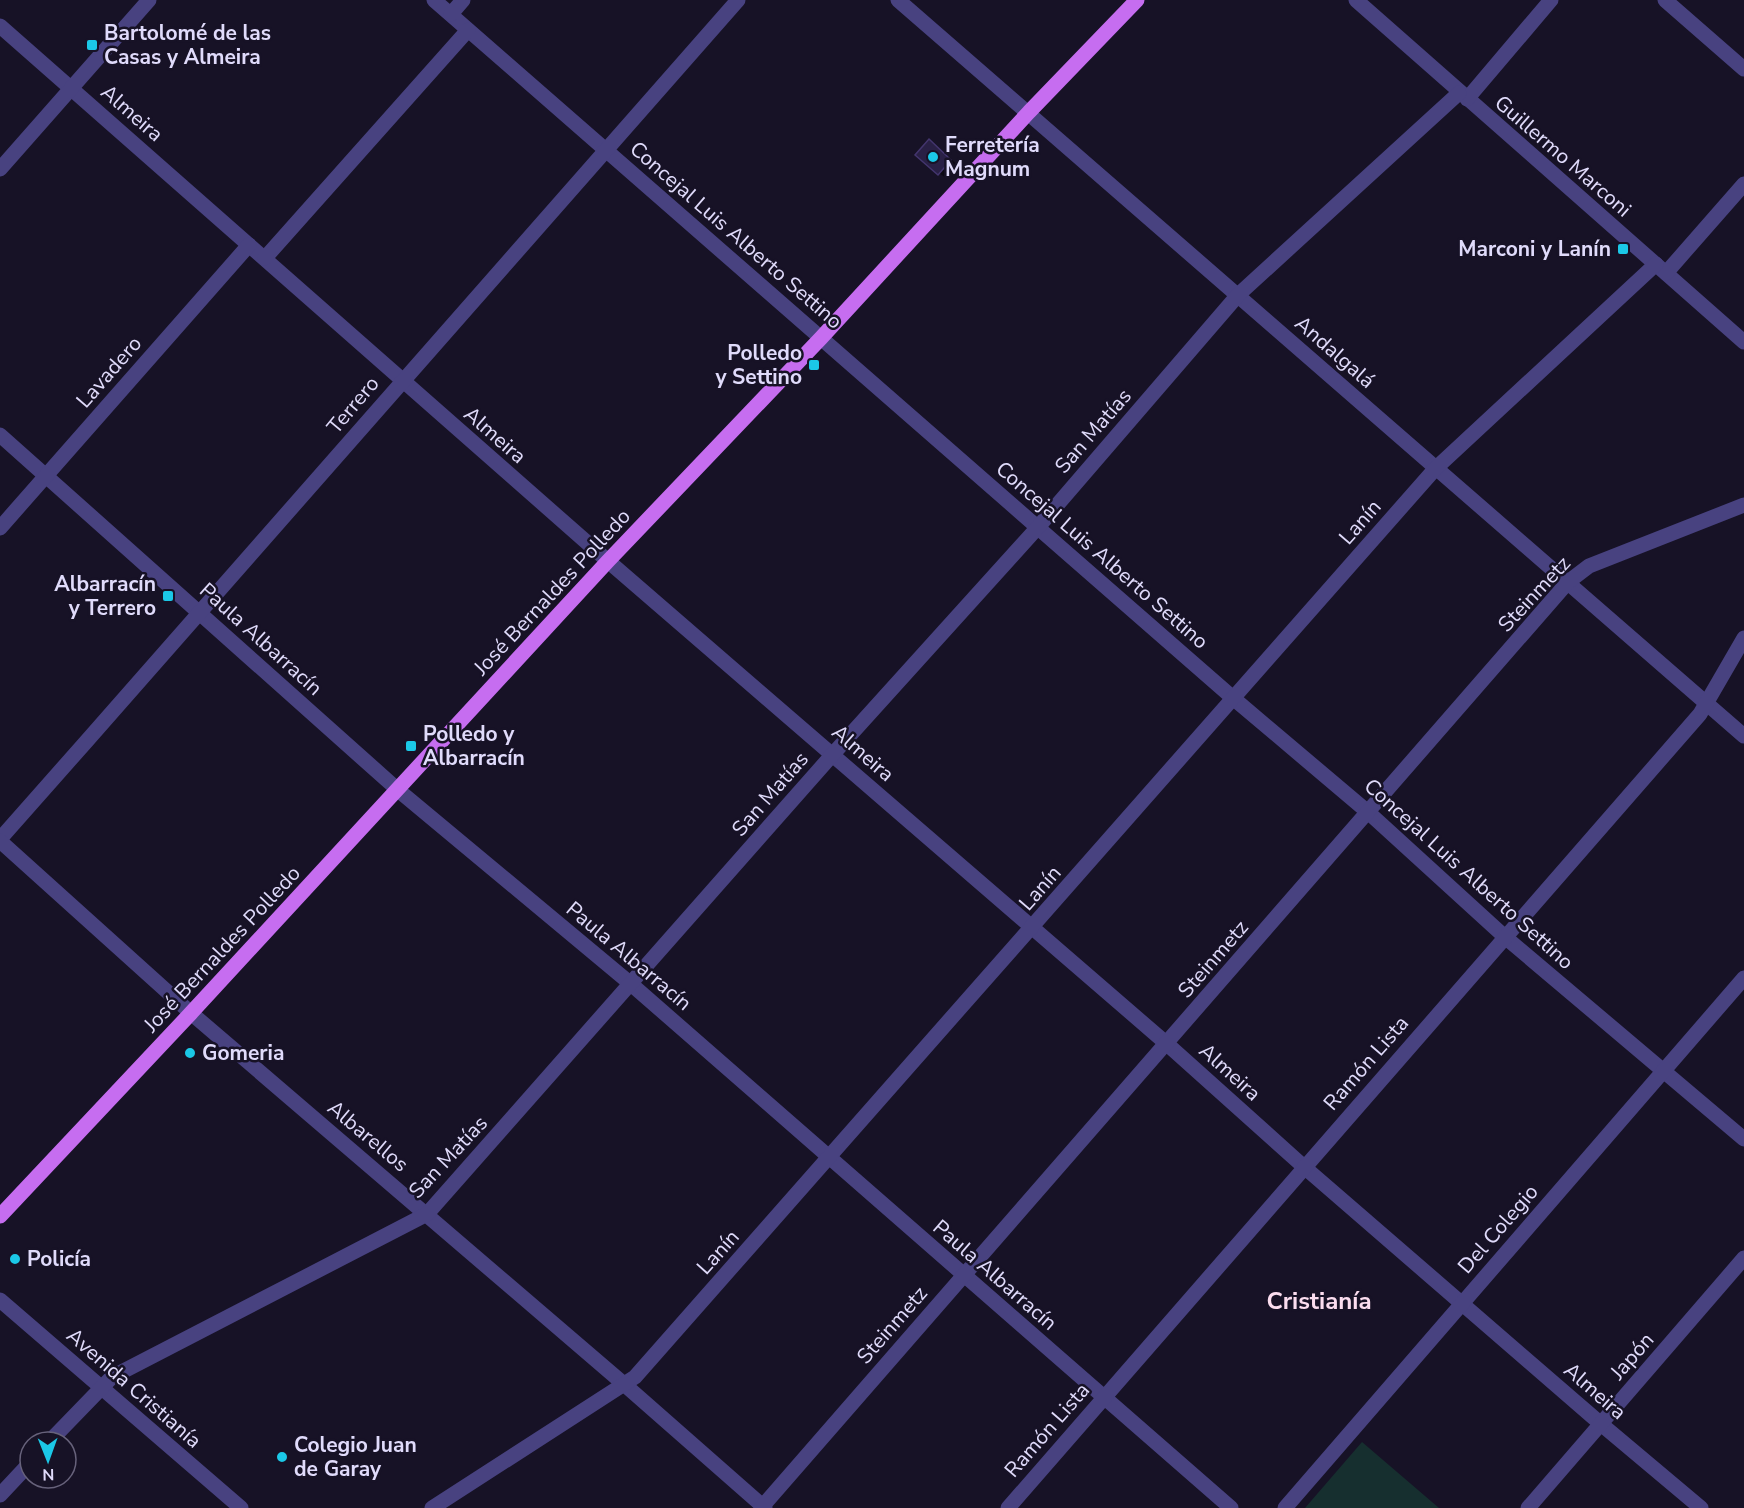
<svg xmlns="http://www.w3.org/2000/svg" width="1744" height="1508" viewBox="0 0 1744 1508" font-family="'Nunito Sans',sans-serif">
<style>
.green{fill:#162f2f}
.shadow{fill:#0007}
.building{fill:#292045;stroke:#43356e;stroke-width:1.5}
.lines{fill:none;stroke-linecap:round;stroke-linejoin:round}
.minor{stroke:#484280;stroke-width:15}
.major{stroke:#c66df0;stroke-width:15}
.poi-dot{fill:#1bc8e7;stroke:#171226;stroke-width:2}
.labels{text-anchor:middle;dominant-baseline:central;stroke-width:5;stroke-linejoin:round;paint-order:stroke}
.poi-label{font-size:21px;font-weight:bold;fill:#e0dbfb;stroke:#171226;text-anchor:start}
.street-label{font-size:21px;fill:#e0dbfb;stroke:#171226}
.quarter-label{font-size:24px;font-weight:bold;fill:#fbddef;stroke:#171226}
</style>
<rect width="100%" height="100%" fill="#171226"/>
<path class="green" d="M1362,1442L1439,1508H1305Z"/>
<path class="shadow" d="M929,141L958,165L946,178L939,173Z"/>
<path class="building" d="M929,139L951,160L938,175L915,155Z"/>
<g class="lines">
<g class="minor">
<path d="M434,0L1233,698L1369,813L1505,937L1744,1139"/>
<path d="M898,0L1744,736"/>
<path d="M1356,0L1744,342"/>
<path d="M1665,0L1744,69"/>
<path d="M451,14L463,0"/>
<path d="M0,26L608,561L1167,1044L1303,1166L1601,1424L1701,1508"/>
<path d="M1467,99L1551,0"/>
<path d="M0,169L149,0"/>
<path d="M265,258L468,30"/>
<path d="M1666,273L1744,184"/>
<path d="M0,435L398,790L631,984L1231,1508"/>
<path d="M0,528L249,245"/>
<path d="M0,839C247,560 493,280 738,0"/>
<path d="M0,841L191,1013L625,1385L765,1508"/>
<path d="M0,1300L241,1508"/>
<path d="M49,1442L112,1377L427,1214L833,754L1039,526L1238,295L1459,93"/>
<path d="M0,1495L30,1463"/>
<path d="M432,1508L635,1377L1435,469L1656,264"/>
<path d="M761,1508L1568,582L1589,566L1744,505"/>
<path d="M1008,1508L1700,714L1744,638"/>
<path d="M1285,1508L1744,978"/>
<path d="M1528,1508L1744,1258"/>
</g>
<path class="major" d="M0,1216L191,1013L608,561L821,338L1029,112L1137,0"/>
</g>
<g class="poi-dot">
<rect x="86" y="39" width="12" height="12" rx="3"/>
<circle cx="933" cy="157" r="6"/>
<rect x="1617" y="243" width="12" height="12" rx="3"/>
<rect x="808" y="359" width="12" height="12" rx="3"/>
<rect x="162" y="590" width="12" height="12" rx="3"/>
<rect x="405" y="740" width="12" height="12" rx="3"/>
<circle cx="190" cy="1053" r="6"/>
<circle cx="15" cy="1259" r="6"/>
<circle cx="282" cy="1457" r="6"/>
</g>
<g class="labels">
<g class="poi-label">
<text x="104" y="33">Bartolomé de las<tspan x="104" dy="24">Casas y Almeira</tspan></text>
<text x="945" y="145">Ferretería<tspan x="945" dy="24">Magnum</tspan></text>
<text x="1611" y="249" text-anchor="end">Marconi y Lanín</text>
<text x="802" y="353" text-anchor="end">Polledo<tspan x="802" dy="24">y Settino</tspan></text>
<text x="156" y="584" text-anchor="end">Albarracín<tspan x="156" dy="24">y Terrero</tspan></text>
<text x="423" y="734">Polledo y<tspan x="423" dy="24">Albarracín</tspan></text>
<text x="202" y="1053">Gomeria</text>
<text x="27" y="1259">Policía</text>
<text x="294" y="1445">Colegio Juan<tspan x="294" dy="24">de Garay</tspan></text>
</g>
<g class="street-label">
<text transform="translate(132 113) rotate(41)">Almeira</text>
<text transform="translate(1563 156) rotate(41)">Guillermo Marconi</text>
<text transform="translate(736 235) rotate(41)">Concejal Luis Alberto Settino</text>
<text transform="translate(1335 352) rotate(41)">Andalgalá</text>
<text transform="translate(109 372) rotate(-49)">Lavadero</text>
<text transform="translate(353 405) rotate(-50)">Terrero</text>
<text transform="translate(1093 431) rotate(-49)">San Matías</text>
<text transform="translate(495 435) rotate(41)">Almeira</text>
<text transform="translate(1360 522) rotate(-49)">Lanín</text>
<text transform="translate(1102 555) rotate(41)">Concejal Luis Alberto Settino</text>
<text transform="translate(552 592) rotate(-47)">José Bernaldes Polledo</text>
<text transform="translate(1534 594) rotate(-47)">Steinmetz</text>
<text transform="translate(261 639) rotate(42)">Paula Albarracín</text>
<text transform="translate(863 753) rotate(41)">Almeira</text>
<text transform="translate(770 794) rotate(-49)">San Matías</text>
<text transform="translate(1469 874) rotate(42)">Concejal Luis Alberto Settino</text>
<text transform="translate(1040 888) rotate(-49)">Lanín</text>
<text transform="translate(222 949) rotate(-47)">José Bernaldes Polledo</text>
<text transform="translate(629 956) rotate(40)">Paula Albarracín</text>
<text transform="translate(1213 959) rotate(-49)">Steinmetz</text>
<text transform="translate(1366 1063) rotate(-49)">Ramón Lista</text>
<text transform="translate(1230 1072) rotate(42)">Almeira</text>
<text transform="translate(368 1136) rotate(40)">Albarellos</text>
<text transform="translate(448 1157) rotate(-47)">San Matías</text>
<text transform="translate(1498 1229) rotate(-49)">Del Colegio</text>
<text transform="translate(718 1252) rotate(-48)">Lanín</text>
<text transform="translate(995 1275) rotate(41)">Paula Albarracín</text>
<text transform="translate(892 1325) rotate(-49)">Steinmetz</text>
<text transform="translate(1632 1356) rotate(-49)">Japón</text>
<text transform="translate(134 1388) rotate(41)">Avenida Cristianía</text>
<text transform="translate(1595 1391) rotate(41)">Almeira</text>
<text transform="translate(1047 1430) rotate(-49)">Ramón Lista</text>
</g>
<g class="quarter-label">
<text x="1319" y="1301">Cristianía</text>
</g>
</g>
<g transform="translate(48 1460) rotate(179)"><circle r="28" fill="#171226" stroke="#67627b" stroke-width="1.5"/>
<path d="M0-4.5L10 22L0 15L-10 22Z" fill="#1bc8e7"/>
<text y="-9" font-size="16" font-weight="bold" text-anchor="middle" fill="#e0dbfb">N</text>
</g>
</svg>
